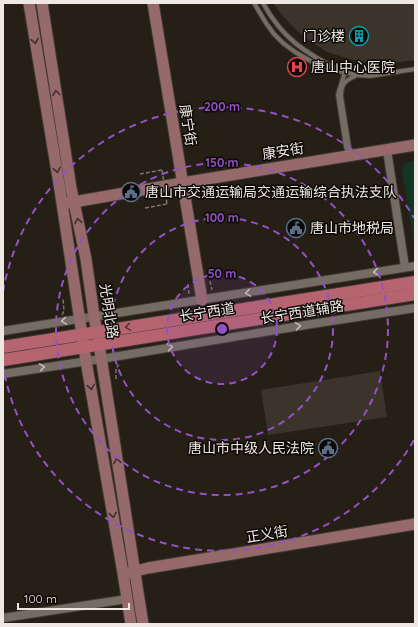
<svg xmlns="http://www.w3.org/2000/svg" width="418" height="627" viewBox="0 0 418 627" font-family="Quicksand,'Noto Sans SC',sans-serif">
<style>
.green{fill:#123623}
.building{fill:#3c342b}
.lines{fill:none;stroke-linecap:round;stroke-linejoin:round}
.lane-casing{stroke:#403a34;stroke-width:6}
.street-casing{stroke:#403a34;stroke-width:10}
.secondary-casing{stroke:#403a34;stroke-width:13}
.primary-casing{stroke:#403a34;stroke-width:14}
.path{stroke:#7b746d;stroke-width:1.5;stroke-dasharray:4 2;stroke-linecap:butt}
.lane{stroke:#756d63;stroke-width:4}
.street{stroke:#756d63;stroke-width:8}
.secondary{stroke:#96696a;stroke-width:11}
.primary{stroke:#b66570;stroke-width:12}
.path-bridge{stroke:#7b746d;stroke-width:1.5;stroke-dasharray:4 2;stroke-linecap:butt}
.oneway{stroke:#432f2e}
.oneway2{stroke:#c3bdb6}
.oneway3{stroke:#583236}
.ring{fill:none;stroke:#9252c6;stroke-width:2;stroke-dasharray:7 5}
.labels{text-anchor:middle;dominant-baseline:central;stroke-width:3;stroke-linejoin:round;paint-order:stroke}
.poi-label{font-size:14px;fill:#ede8e2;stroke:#0c0906;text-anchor:start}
.street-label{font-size:14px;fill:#ede8e2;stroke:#0c0906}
.centre{fill:#9252c6;stroke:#0c0906;stroke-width:2}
.ring-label{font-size:12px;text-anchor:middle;font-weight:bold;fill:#9252c6;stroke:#0c0906;stroke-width:3;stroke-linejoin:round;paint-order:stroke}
</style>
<rect width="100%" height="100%" fill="#261f16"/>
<path class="green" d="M415,161V250L402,171L404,163Z"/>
<g class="building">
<path d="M273,3H415V60L392,63H371L349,59L327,52L308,40L294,28L281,14Z"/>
<path d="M380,371L387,417L268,435L261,390Z"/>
</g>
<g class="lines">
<g class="lane-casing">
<g id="lane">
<path d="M254,3L266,23L274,34L283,43L295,52L321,67L357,75L370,76L415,69"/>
<path d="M263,3C282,38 304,52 339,70"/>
<path d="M345,72L339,91L338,95L346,147L348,152"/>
<path d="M349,155V147L341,96C341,83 346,80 357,75"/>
</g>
</g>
<g class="street-casing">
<g id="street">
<path d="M387,150L405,267"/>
<path d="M3,331L218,297L415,266"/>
<path d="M3,374L101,359L312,324L415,308"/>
<path d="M3,618L127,599"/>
</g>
</g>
<g class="secondary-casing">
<g id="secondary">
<path d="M29,3L60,190L86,361L123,573L131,624"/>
<path d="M42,3L71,188L86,259L94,316L99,344L143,624"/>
<path d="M153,3L202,300"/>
<path d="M68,203L182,183L415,145"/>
<path d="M128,573L148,568L415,524"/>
</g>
</g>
<g class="primary-casing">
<g id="primary">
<path d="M3,347L415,282"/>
<path d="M3,360L415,294"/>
</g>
</g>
<g class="path">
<path d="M140,174L162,170"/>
<path d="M145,208L167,204"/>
<path d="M210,281L212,290"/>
<path d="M188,284L189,294"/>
<path d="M105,293L104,299L109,307"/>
<path d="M62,315L64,311L63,299"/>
<path d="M116,379V368L119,365"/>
</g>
<use href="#lane" class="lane"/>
<use href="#street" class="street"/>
<use href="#secondary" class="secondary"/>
<use href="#primary" class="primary"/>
<path class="path-bridge" d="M162,170L167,204"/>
</g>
<defs><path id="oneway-chevron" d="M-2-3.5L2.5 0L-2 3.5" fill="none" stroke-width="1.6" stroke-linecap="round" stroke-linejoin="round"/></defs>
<g class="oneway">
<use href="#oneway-chevron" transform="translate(35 41) rotate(80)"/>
<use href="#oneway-chevron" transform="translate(56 93) rotate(-99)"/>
<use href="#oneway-chevron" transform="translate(57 170) rotate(80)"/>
<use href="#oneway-chevron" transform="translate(78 221) rotate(-101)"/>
<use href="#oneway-chevron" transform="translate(91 387) rotate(80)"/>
<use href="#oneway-chevron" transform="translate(117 461) rotate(-99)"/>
<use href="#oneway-chevron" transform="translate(113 515) rotate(80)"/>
</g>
<g class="oneway2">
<use href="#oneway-chevron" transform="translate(376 272) rotate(171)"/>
<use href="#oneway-chevron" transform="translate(248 293) rotate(171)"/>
<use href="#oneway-chevron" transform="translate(64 321) rotate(171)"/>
<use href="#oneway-chevron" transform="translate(298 326) rotate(-9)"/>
<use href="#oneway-chevron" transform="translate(170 347) rotate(-9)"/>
<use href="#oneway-chevron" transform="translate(42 367) rotate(-9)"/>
</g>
<use class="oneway3" href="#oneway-chevron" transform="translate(128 327) rotate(171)"/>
<circle cx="222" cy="329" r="55" fill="#9252c6" fill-opacity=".12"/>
<g class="ring">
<circle cx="222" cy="329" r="55"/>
<circle cx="222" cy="329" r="111"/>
<circle cx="222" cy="329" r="166"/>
<path d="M414 440A222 222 0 0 1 3 366M3 292A222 222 0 0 1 414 218"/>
</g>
<defs>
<g id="building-ring" transform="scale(1)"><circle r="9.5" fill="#0c0906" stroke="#0f9aa8" stroke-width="1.5"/><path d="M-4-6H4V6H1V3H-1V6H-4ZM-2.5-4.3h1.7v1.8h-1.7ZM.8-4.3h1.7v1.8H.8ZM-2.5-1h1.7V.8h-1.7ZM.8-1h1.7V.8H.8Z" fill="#0f9aa8"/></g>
<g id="hospital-ring" transform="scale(1)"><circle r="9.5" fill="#0c0906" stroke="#e0444e" stroke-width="1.5"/><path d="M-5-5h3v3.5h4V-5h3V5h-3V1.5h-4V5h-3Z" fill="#e0444e"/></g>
<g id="civic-ring" transform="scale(1)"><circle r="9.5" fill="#0c0906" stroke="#5c6f8a" stroke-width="1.5"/><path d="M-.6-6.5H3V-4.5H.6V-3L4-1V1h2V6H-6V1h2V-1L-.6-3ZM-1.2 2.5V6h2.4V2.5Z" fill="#5c6f8a"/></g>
</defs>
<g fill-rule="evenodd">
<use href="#building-ring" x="359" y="36"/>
<use href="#hospital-ring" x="297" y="67"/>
<use href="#civic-ring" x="131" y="192"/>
<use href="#civic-ring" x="296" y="228"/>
<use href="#civic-ring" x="328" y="448"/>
</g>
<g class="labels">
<g class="poi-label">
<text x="345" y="36" text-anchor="end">门诊楼</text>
<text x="311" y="67">唐山中心医院</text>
<text x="145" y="192">唐山市交通运输局交通运输综合执法支队</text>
<text x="310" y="228">唐山市地税局</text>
<text x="314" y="448" text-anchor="end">唐山市中级人民法院</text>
</g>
<g class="street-label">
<text transform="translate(188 125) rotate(81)">康宁街</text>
<text transform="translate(283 151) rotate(-9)">康安街</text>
<text transform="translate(109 311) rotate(81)">光明北路</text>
<text transform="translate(207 312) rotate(-9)">长宁西道</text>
<text transform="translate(302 312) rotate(-9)">长宁西道辅路</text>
<text transform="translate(267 534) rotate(-9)">正义街</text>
</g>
</g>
<circle cx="222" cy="329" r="6" class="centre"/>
<g class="ring-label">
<text x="222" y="111">200 m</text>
<text x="222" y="167">150 m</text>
<text x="222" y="222">100 m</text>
<text x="222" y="278">50 m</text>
</g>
<rect width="418" height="627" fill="none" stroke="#ede8e2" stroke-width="8"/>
<path d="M18 603v6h111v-6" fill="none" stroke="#ede8e2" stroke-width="2"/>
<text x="24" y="603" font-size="12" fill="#ede8e2" stroke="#0c0906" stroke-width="3" paint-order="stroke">100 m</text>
</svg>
